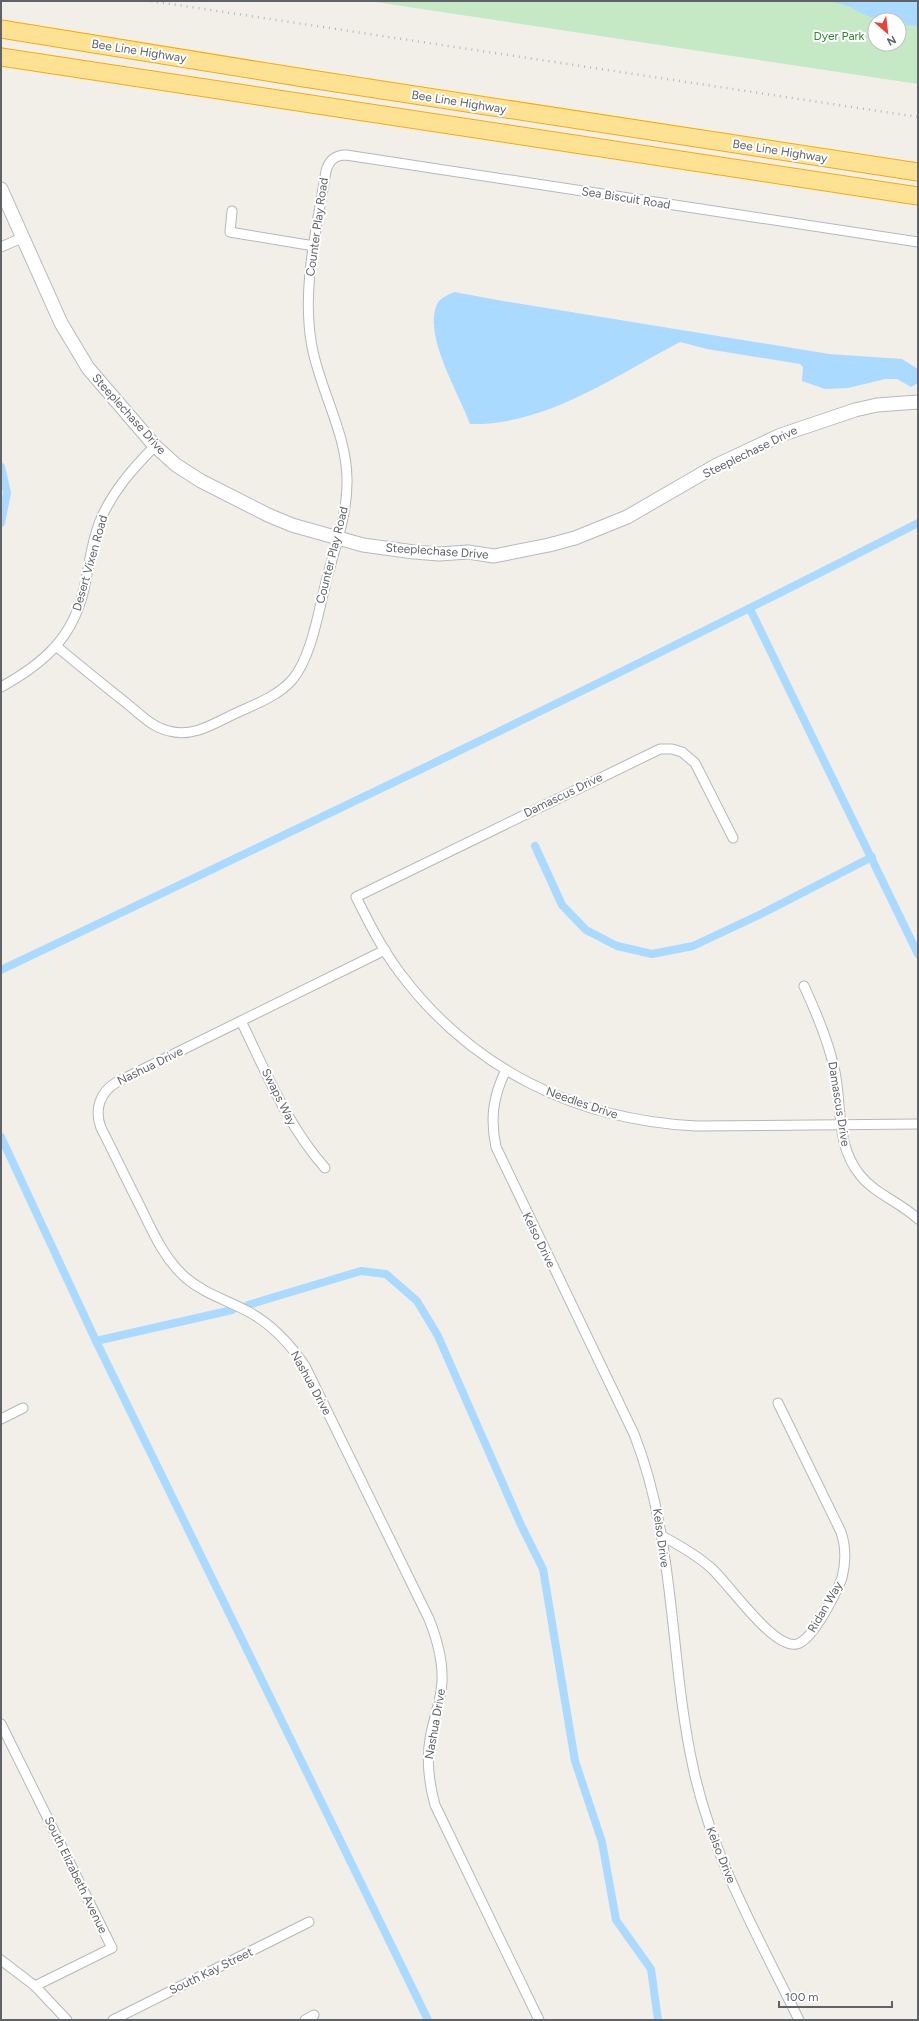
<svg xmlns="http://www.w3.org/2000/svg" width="919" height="2021" viewBox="0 0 919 2021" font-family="Figtree,sans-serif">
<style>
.green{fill:#c5e8c5;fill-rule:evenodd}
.water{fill:#aadaff}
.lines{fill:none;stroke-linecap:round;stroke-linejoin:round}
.canal{stroke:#aadaff;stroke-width:8}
.street-casing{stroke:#b5b8bc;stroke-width:11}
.secondary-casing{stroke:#b6babf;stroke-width:15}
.highway-casing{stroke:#f9ab00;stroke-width:19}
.street{stroke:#fff;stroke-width:9}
.secondary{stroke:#fff;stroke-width:13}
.highway{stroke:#fde293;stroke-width:17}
.rail{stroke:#b6b7b8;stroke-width:2.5;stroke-dasharray:1 5;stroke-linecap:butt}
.labels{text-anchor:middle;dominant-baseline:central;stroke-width:4;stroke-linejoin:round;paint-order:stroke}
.park-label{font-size:12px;fill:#348238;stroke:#fff}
.street-label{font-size:12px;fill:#5f6368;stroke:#fff}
</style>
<rect width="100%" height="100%" fill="#f1efe8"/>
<path class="green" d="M369,1H918V84ZM875,20H899V44H875Z"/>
<g class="water">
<path d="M829,1H918V26L899,25V20H881L867,16L848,6Z"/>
<path d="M454,292L503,301L829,354L902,359L918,369V383L911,387L897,379H885L848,388L825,389L802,381L803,367L800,364L707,349L680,342C615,376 545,426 470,424C459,393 423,336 437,304C440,298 448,295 454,292Z"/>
</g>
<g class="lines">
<g class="canal">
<path d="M1,467L7,493L1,523"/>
<path d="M750,609L918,954"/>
<path d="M535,846L562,905L586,930L617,946L652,954L693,946L759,915L872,857"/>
<path d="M1,970C308,824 615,678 918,523"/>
<path d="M1,1137L96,1341L428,2020"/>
<path d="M248,1305L361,1271L386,1274L417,1301L438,1336L521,1525L543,1569L575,1761L602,1842L616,1920L651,1969L658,2020"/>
<path d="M96,1341L232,1310"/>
</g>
<g class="street-casing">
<g id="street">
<path d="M232,211L230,232L314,246"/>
<path d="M1,247L24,237"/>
<path d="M56,646C79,665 102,684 125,702C139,713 151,727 169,731C191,737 210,726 230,716C250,706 276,698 292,680C312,657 319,608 327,578C335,547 347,515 347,483C348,436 321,393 312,347C301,289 317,228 326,171C329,160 335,155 346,155L918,242"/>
<path d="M1,687C43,664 73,638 84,589C89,567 91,543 100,521C112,492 133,468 155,446"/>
<path d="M733,838L695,763L682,752L672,749H660L356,897C369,923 382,949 400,973C473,1070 577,1120 696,1126L918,1124"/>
<path d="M385,950L117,1082C100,1092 94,1109 101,1128C114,1153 126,1179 139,1204C152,1230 163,1258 186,1278C205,1294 227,1300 249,1312C273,1325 290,1344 305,1366L429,1619C437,1639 443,1660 442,1682C441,1702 433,1719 430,1739C426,1762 429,1783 435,1805L539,2020"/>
<path d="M804,986C817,1014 829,1042 835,1072C842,1107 836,1146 860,1175C875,1194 900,1202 918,1219"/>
<path d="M241,1021C266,1072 287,1125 325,1168"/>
<path d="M506,1070C493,1096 490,1119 496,1147L634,1434C676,1540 669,1657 693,1767C712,1857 759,1938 799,2020"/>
<path d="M1,1419L23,1408"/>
<path d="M662,1536C679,1545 695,1554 710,1567C728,1582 773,1650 797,1644C813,1640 836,1593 842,1578C846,1562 846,1547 841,1532L778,1403"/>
<path d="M1,1724L112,1948L35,1986"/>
<path d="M1,1960L35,1986L67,2020"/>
<path d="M113,2020L309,1922"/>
<path d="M305,2020L314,2015"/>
</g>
</g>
<g class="secondary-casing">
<path id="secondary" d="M1,189L61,323L88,368L155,446L176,465L201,481L268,515L292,525L363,545L414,552L439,554L468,552L494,556L549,545L575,538L627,517L717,465L781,435L855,410L877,405L918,402"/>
</g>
<g class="highway-casing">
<g id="highway">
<path d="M1,29L304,78L918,172"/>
<path d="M1,57L918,196"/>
</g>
</g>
<use href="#street" class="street"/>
<use href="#secondary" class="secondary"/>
<use href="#highway" class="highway"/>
<path class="rail" d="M151,1L918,117"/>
</g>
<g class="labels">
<g class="park-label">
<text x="839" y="36">Dyer Park</text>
</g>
<g class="street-label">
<text transform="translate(139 51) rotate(9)">Bee Line Highway</text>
<text transform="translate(459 102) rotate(9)">Bee Line Highway</text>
<text transform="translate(780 151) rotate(9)">Bee Line Highway</text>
<text transform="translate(626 198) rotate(9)">Sea Biscuit Road</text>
<text transform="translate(317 227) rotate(-82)">Counter Play Road</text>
<text transform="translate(129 414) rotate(48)">Steeplechase Drive</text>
<text transform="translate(750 452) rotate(-26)">Steeplechase Drive</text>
<text transform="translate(437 551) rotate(4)">Steeplechase Drive</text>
<text transform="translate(332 555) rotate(-76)">Counter Play Road</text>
<text transform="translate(90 563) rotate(-74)">Desert Vixen Road</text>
<text transform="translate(563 795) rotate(-26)">Damascus Drive</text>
<text transform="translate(150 1066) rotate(-26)">Nashua Drive</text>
<text transform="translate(279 1097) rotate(63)">Swaps Way</text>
<text transform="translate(582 1103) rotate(19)">Needles Drive</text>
<text transform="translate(839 1104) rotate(81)">Damascus Drive</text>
<text transform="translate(539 1240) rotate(64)">Kelso Drive</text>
<text transform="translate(311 1383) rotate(61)">Nashua Drive</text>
<text transform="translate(661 1538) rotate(82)">Kelso Drive</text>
<text transform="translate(825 1607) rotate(-60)">Ridan Way</text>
<text transform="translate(435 1724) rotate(-80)">Nashua Drive</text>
<text transform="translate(721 1855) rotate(68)">Kelso Drive</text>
<text transform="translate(76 1875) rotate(64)">South Elizabeth Avenue</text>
<text transform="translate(211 1971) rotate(-26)">South Kay Street</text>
</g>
</g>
<rect width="919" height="2021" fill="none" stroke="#5f6368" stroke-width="4"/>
<g transform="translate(887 32) rotate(152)"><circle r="19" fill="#ffffff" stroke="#bfc1c3"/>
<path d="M0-3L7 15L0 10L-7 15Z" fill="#ea4335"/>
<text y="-6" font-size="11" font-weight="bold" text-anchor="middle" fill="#5f6368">N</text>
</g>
<path d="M779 2001v6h113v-6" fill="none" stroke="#5f6368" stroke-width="2"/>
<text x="785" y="2001" font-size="12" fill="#5f6368" stroke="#ffffff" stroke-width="3" paint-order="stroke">100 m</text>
</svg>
